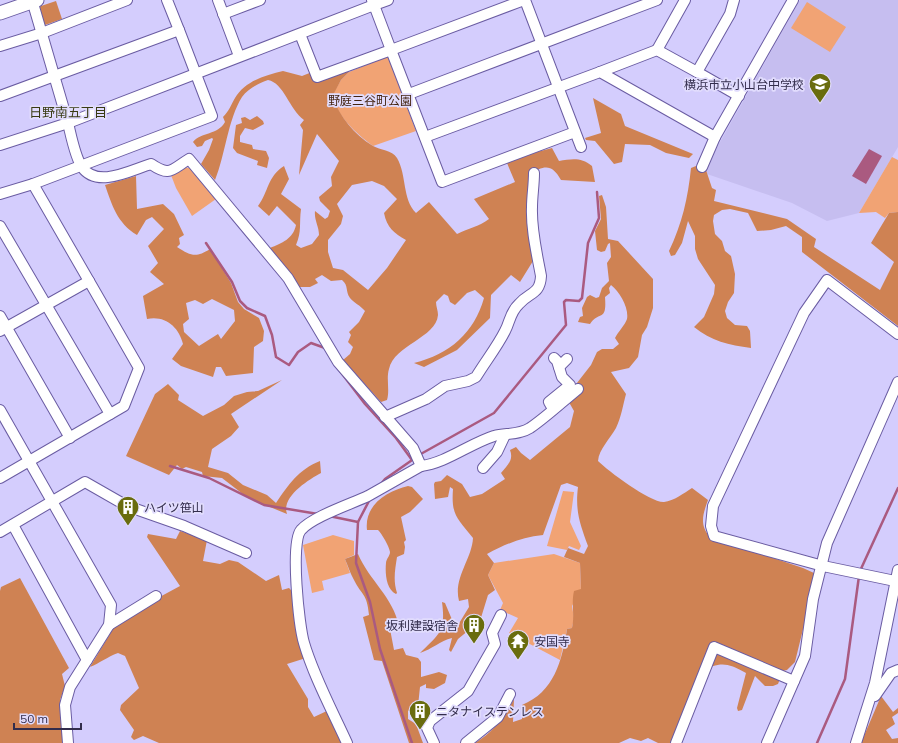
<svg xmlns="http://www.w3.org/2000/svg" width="898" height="743" viewBox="0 0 898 743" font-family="Mulish,'Noto Sans JP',sans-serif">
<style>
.built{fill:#c6bef0}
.green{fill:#f1a374}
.forest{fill:#cf8253;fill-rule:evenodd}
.water{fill:#aa5a80}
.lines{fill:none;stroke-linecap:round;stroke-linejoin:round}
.stream{stroke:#aa5a80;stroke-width:2.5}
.minor-casing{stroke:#6a5ca2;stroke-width:12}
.tertiary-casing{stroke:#6a5ca2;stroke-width:15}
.minor{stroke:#fff;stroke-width:10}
.tertiary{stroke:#fff;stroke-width:13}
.labels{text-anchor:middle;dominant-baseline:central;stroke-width:3.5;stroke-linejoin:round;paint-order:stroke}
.poi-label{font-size:12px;fill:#332d4c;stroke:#e1dcfd;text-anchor:start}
.park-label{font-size:12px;fill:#442410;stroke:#e1dcfd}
.neighbourhood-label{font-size:13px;fill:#393b12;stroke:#e1dcfd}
</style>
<rect width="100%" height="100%" fill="#d4cdfd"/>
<path class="built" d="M800,0H898V147L859,213L827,221L792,203L707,174L706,167Z"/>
<g class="green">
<path d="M807,2L846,27L830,52L791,28Z"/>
<path d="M388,56L416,131L373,146C353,131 342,120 331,97L341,80L349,72Z"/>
<path d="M892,157L898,160V212L889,213L885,218L876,212L859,213Z"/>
<path d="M185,167L192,169L216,199L192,216L176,188L171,175Z"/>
<path d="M563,491L574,492L570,522L581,546L579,550L569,546L567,550L547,546Z"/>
<path d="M333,535L354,541V555L345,559L350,573L322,581L324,590L312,593L303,545Z"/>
<path d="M554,554L580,563L581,590L572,606L574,618L572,628L567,629L560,660L509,633L518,618L500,610L503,603L488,575L494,563Z"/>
</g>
<g class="forest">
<path d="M56,1L62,19L45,25L38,7Z"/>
<path d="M283,71L302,76L312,72H349L341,80L332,97C341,117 353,134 373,146C380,150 392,150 397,158C407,175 402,199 416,213L429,202L457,234C469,228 478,227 489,219L474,199L515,182L507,163L537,152L552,148L559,161C572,159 581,157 592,166L595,182L561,180C552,164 545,165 529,174L535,249L533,261L520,282L511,275L491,295L490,318L457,350L424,367L414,363C450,354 474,333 484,298L475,290L467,293L455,305L450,302L448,296L444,294L436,302C436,306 438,311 438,315C436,338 394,345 389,369C386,379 390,390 387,400L381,402L343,360L350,354L353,347L348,342L351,335L349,332L359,322L365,311C360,305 354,303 350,298C345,291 349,286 342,280L331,281L322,275L315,279L318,283L310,287H298L270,248C282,243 293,239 296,225L277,206L269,216L258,206C269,191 267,177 284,166L289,179L281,194L301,209C299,224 302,231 296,245L301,248L312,244L319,235C319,226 314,220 315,211L325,219L328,217L330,211L320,201L319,197L332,186L331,177L339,161L317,134L299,175L303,130L300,125L304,120C289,109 284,83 268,80C259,83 248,89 242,97C228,119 225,156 215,180L201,164L209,150L213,139L212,138L205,141L202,146L197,147L193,142C201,132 218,135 225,122L223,117C229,111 231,105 235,98C245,81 266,75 283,71ZM372,181L384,186L397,199L384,213C387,228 394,233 406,240L387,268L368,290L343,270L333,268L328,252V240L341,224L343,216L337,204L352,185Z"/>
<path d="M593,98L621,114L625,126L693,154L689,158L666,153L650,145L625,144L622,162L614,164L595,141L586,140L585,138L601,133Z"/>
<path d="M257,116L263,121L264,124L253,130L245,128L240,136V142L252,145L253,149L266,151L269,158L267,168L257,165L258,161L237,153L233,148L236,125L242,123L241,118L245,117L250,120Z"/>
<path d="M696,166L705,167L712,188L716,190L714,201L787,219L816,239L814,247L880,290L894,262L871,243L889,213L898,212V326L802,252V237L786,226L771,230L757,231L748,213L730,209L722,210L714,215L713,221L715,234L722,241L725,251L731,256L735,274L734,293L728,302L725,311L727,318L735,325L747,326L750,331L751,348C729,345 711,341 694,327L704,317L714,294L715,285L698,259L695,249V236L688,221L682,243L675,255L671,256L669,251C682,224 688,198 691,168Z"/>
<path d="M136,176L137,209L163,204L174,214L184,235L179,238L180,244L177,247C191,256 196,258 210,249L231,283L238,302L244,309L259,318L264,331L263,341L254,347L253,373L226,376L221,367H216L213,377L181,366L172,359L183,344C179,327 165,315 147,319L143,296L164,284L150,272L158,263L148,246L164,229L152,217L146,220L137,235C117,223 112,205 105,185ZM212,299L234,310L235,321L221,339L218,334L199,346L184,332L183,324L189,319L186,303L195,300L203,304Z"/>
<path d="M602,195L606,207L608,239L618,241L653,279V308L647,327L642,335L638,357L629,368L611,372L626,394C623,405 621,418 616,428C610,439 599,449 598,461C608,471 651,503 664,502C674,501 684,493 692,488L708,500C703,514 699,525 710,537L803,568L814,573L815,580L795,662L787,670L783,671L778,684L773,686H765L755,676L742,710L738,711L737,708L746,673C726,662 720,662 700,672L671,743H658L648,738L641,741L630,738L619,743H475C493,732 504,718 514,699L513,722L522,719V705C554,692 562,661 567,629L572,628C575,615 571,604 574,591L581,589L580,563L564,557L568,548L584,554L588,546C580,524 575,511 578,487L567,483L561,485L543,535C522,537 506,544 487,554L494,563L488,575L495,590L488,595L480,621L458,639L451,652L449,650L452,638C440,641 432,649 420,653C439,634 446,632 442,602L445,603L453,622L458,625L469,607L468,599L459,601C453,578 472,559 473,538C457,518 451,515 453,489L450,487L448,497L435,499L434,484L435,482L441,481L447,475L462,484L470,497L482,494L505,479L501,473C507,466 514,460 510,450L516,447L521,453L530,460L570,427L574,411L566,397L591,365L597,352L602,349H613L619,344L615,338C618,332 625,325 627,319C629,308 620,292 611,285L609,288L610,293L605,297C607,323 599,310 590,324L578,322L580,317L583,316L582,308L587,297L590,295L596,298L599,297L602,288L609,281L607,263L611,257L610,243L608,244L605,251L601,252L597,250L595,231L601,219L599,196Z"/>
<path d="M282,380L231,414L239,427L231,436L212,449L208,467L228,473L243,485L267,495L276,503C289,484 298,470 320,461L321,473C308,480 281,497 287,514L248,498L222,478L203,476L202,472L186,467L182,469L177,465L169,475L126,456L155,394L168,384L179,395L178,400L203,416L224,405L234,396L247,392L258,391Z"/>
<path d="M408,486L412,487L423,499L410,512L401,517L406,540L404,542L405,547L404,554L397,557C395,570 393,580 397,593L396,594C386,589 385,573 386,563C386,559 390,556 390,552C389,546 382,534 378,530H367C364,505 387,491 408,486Z"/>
<path d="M180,531L207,540L203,561L220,564L229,560L238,562L266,581L279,575L282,590L289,588L294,593L306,658L287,664L308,699V707L314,717L329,710L344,743H159L143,736L134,740L131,737L134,730L120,710L121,705L139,688L125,656L118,653C107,657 100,663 90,667L119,619L180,586L147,537L148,534L176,539Z"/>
<path d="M358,554C369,580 393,597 399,626L390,629L394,650L403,648L406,655L418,658L421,662V677L439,672L447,675L445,683L434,689L426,688V684L420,687L418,706L408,711V719L416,724L423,743H409L382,661L374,660L363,617L369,615C367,593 362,596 354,580C350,573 348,566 345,559Z"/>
<path d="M20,578L69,668L62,674L65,686L60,700L65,743H0V591L1,587Z"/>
<path d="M881,696L893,712L898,708V713L892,717L895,724L886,730L892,739L898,738V743H861Z"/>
</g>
<path class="water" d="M869,149L882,156L866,184L852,176Z"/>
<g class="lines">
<g class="stream">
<path d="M206,243L232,282L240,301L247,308L265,316L272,335L276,357L289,365L298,352L311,343L325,348"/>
<path d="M340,371L365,404L396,438L412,460"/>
<path d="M419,455L494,413L566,325L564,302L566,300L579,301L582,298L588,243L599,218L597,192"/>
<path d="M170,466L209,478L264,505L318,514"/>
<path d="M381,484L385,479L415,458"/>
<path d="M370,499L358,522L356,563L370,602L380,649L412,743"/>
<path d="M329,516L358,522"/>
<path d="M860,571L898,488"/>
<path d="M817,743L845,679L859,576"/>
</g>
<g class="minor-casing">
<g id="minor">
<path d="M32,0L68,123L374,5L391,50L317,77L300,34"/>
<path d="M167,0L179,30"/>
<path d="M218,0L239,56"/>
<path d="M372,0L374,5L388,0"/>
<path d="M524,0L391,50L442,182L575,132"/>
<path d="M525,0L581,147"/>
<path d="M734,0L730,14L697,72L739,96"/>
<path d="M223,14L260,0"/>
<path d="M0,46L42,33L127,0"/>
<path d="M657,50L685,0"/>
<path d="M600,72L657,50L697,72"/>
<path d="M409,94L657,0"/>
<path d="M0,96L179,30L212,116L33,184L0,194"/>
<path d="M425,137L600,72L715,137"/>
<path d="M0,145L68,123C71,135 75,157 82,167C97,189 131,170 151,164C170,177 171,170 189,159L288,278L338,362L413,448L421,466C403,476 386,486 368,496C351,504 312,517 301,530C290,542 299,626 304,643C314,677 332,710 347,743"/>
<path d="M702,167L715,137L793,0"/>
<path d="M0,226L110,414"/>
<path d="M0,316L70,438"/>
<path d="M0,331L89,281L33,184"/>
<path d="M559,367L567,359"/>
<path d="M553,409L549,402L570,385L562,377L557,361L554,358"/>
<path d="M0,410L111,605L109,625L70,687L65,705L68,743"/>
<path d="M385,417L426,399L445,386L468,381L476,377C485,362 497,347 505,331C510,322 510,312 519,304C529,292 540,295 541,276C537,254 531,230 532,207C532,196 534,185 534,173"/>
<path d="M421,466C446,463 469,444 494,436C506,433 519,435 530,428C546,417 562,402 578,389"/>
<path d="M483,468L497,452L505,435"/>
<path d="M0,478L124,406L139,368L89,281"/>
<path d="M13,525L87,660"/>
<path d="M0,532L85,482L127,506L184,526L246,553"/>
<path d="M895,581L823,566L714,536L711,526L713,506L804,313L827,280L898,334"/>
<path d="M109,625L156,596"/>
<path d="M875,696L891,673L898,670"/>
<path d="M434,743L427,728L430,721L468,691L495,644L492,633L501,615"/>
<path d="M466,743L498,717L510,694"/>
<path d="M676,743L714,647L794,681"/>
<path d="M767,743L805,656L813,599L827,543L898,382"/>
<path d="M856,743L875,683L898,570"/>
</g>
</g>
<g class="tertiary-casing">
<path id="tertiary" d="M0,13L37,0"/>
</g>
<use href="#minor" class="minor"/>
<use href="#tertiary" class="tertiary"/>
</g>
<defs>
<g id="school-pin" transform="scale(1.15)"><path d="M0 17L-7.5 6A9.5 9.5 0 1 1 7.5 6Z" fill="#696c0e" stroke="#e1dcfd"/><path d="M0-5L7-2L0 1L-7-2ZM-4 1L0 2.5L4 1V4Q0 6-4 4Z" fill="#fff"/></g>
<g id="building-pin" transform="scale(1.15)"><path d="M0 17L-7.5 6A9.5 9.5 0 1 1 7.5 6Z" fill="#696c0e" stroke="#e1dcfd"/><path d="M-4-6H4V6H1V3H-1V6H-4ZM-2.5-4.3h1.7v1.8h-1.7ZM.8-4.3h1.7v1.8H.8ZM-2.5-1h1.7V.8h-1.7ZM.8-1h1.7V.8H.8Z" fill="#fff"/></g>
<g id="temple-pin" transform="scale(1.15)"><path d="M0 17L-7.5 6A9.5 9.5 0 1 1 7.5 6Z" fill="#696c0e" stroke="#e1dcfd"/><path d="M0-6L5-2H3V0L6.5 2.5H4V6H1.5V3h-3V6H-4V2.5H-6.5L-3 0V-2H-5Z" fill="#fff"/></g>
</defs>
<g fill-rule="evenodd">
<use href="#school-pin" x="820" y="84"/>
<use href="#building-pin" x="128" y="507"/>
<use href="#building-pin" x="474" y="625"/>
<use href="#temple-pin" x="518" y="641"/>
<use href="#building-pin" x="420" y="711"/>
</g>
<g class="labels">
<g class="poi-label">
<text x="804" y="84" text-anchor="end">横浜市立小山台中学校</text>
<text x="144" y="507">ハイツ笹山</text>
<text x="458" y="625" text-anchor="end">坂利建設宿舎</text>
<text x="534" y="641">安国寺</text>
<text x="436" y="711">ニタナイステンレス</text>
</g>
<g class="park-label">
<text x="370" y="100">野庭三谷町公園</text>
</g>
<g class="neighbourhood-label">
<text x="68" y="112">日野南五丁目</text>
</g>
</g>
<path d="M14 723v6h67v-6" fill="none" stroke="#332d4c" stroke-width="2"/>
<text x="20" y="723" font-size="12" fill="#332d4c" stroke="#e1dcfd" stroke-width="3" paint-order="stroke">50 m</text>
</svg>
